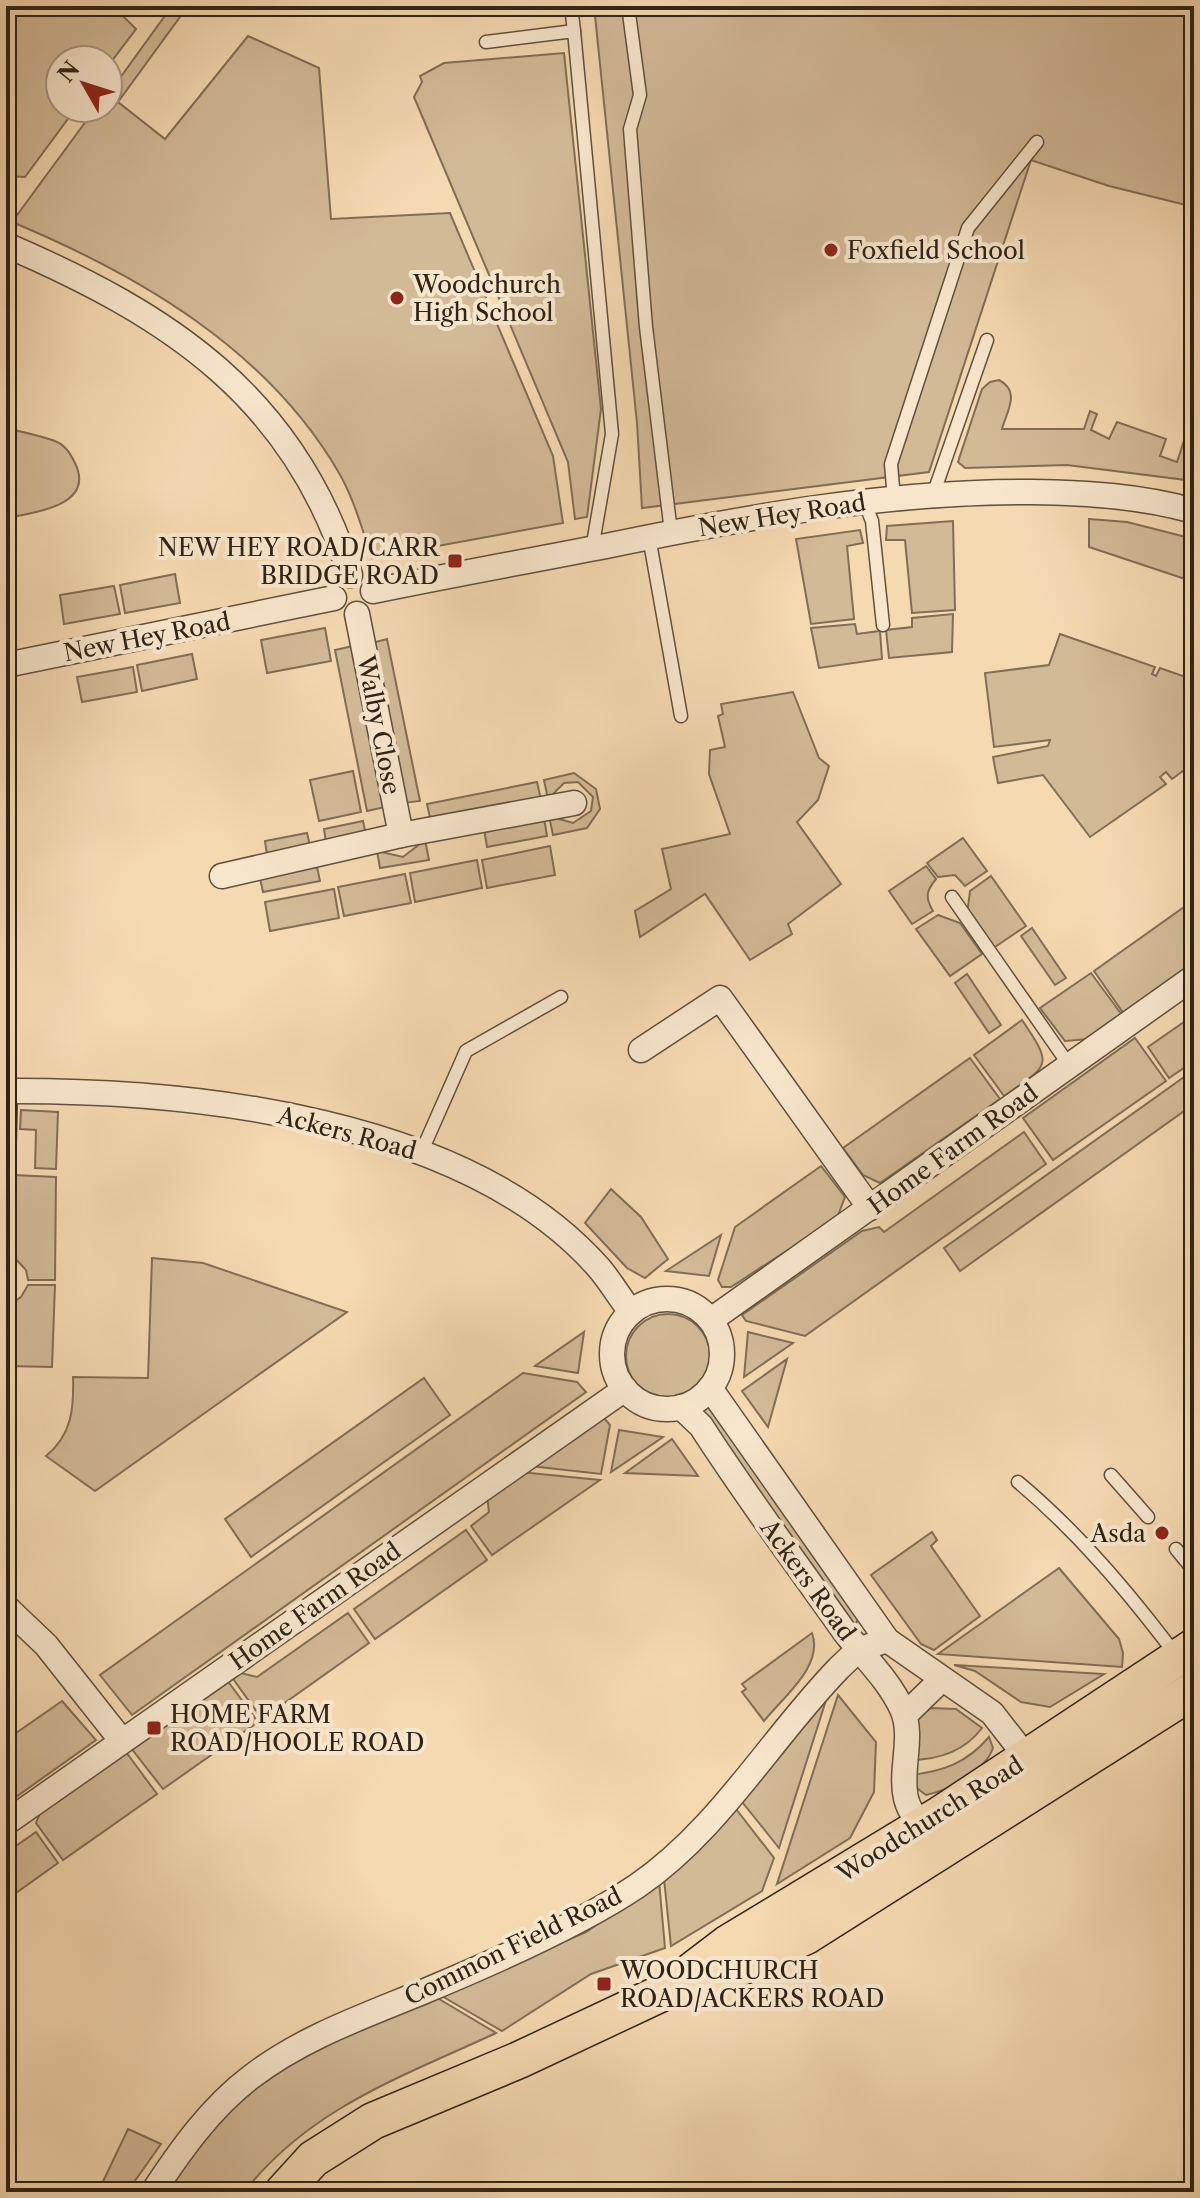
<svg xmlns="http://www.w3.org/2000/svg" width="1200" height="2198" viewBox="0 0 1200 2198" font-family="'Libre Caslon Text',serif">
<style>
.green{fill:#d3ba97;stroke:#816e56;stroke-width:2}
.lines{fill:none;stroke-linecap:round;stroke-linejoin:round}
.service-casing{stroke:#60503d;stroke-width:15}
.minor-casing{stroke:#60503d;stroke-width:27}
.primary-casing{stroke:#2f2316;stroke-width:39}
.service{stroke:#f8e6cc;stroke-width:12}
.minor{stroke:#f8e6cc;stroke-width:24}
.primary{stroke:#f5d9b1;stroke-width:36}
.poi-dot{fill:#8f2418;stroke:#f8e6cc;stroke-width:3}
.labels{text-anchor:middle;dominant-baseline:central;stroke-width:8;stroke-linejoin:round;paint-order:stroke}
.poi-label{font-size:24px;fill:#2f2316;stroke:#f8e6cc;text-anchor:start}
.street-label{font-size:24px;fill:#2f2316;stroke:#f8e6cc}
</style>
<rect width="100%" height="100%" fill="#f5d9b1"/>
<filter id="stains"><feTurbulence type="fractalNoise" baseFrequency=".0025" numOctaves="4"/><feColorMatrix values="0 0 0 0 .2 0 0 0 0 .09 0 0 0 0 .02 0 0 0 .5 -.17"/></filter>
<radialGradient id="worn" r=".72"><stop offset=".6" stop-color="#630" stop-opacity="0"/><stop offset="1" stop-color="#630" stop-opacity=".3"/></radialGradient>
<g class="green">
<path d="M6,6H113L136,29L108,66V60H60V108H76L25,177L6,176Z"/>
<path d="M172,6H188L118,102L165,139L248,36L319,68L331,219L450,213L553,456L563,523L372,558C362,529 354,499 339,473C268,350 139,275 12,222L92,113L107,114L118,102L112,89Z"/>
<path d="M594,6H1194V207L1109,186L1031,160L929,472L642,508L637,423Z"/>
<path d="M564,53L601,409L587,517L575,519L568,462L414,97L422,82L420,76L444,63Z"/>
<path d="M999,380C1021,391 1007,411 1002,429H1084L1090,411L1097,414L1091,430L1109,439L1117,422L1166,439L1160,456L1177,462L1194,410V481L1067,465L965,468L958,462L982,389L990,382Z"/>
<path d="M6,428C22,432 39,435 55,441C65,445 70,453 75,463C96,506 33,513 6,518Z"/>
<path d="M1089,519L1127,522L1194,539V555L1185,579L1089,547Z"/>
<path d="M953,521L955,610L912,613L905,540H886L887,526Z"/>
<path d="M860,530L863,543L847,546L854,619L811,624L796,539Z"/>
<path d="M175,574L180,603L125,613L120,585Z"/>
<path d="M114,586L120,614L64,624L60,595Z"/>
<path d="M953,614L952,652L889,658L886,630L912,627V618Z"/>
<path d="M855,624L857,634L880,631L882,659L819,668L811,628Z"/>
<path d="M325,628L331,661L267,673L261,640Z"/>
<path d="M1060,634L1155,667L1152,674L1156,676L1160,668L1194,680V763L1172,779L1166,772L1160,777L1166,784L1090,837L1043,775L998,783L993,757L1048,746L1050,740L994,747L985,673L1049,665Z"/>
<path d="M387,639L420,801L403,803L372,643Z"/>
<path d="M353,646L385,807L367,811L335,650Z"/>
<path d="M192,654L197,679L142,691L137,665Z"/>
<path d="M133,667L137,692L82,702L77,677Z"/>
<path d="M793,692L819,758L829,766L818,800L797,822L841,884L788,924L792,934L750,960L705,894L640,937L635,911L671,889L662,849L730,834L709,774L710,750L725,747L718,716L723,714L721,704Z"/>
<path d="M353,771L361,812L319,821L310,780Z"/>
<path d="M574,773L596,789L600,809L587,828L553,835L549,816L573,823L591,811L593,797L578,782L564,783L548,799L544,780Z"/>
<path d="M537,782L541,800L431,822L427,804Z"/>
<path d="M544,818L547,836L487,847L484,829Z"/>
<path d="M363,821L366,835L326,843L324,829Z"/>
<path d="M307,833L310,846L267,855L265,841Z"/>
<path d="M963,838L987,871L965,886L955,875L938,877L927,863Z"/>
<path d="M425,840L429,860L380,868L377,851L403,857Z"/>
<path d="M550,846L555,875L487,888L482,860Z"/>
<path d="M477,860L482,888L415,902L410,873Z"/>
<path d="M926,866L936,879C926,891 925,898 933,911L912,924L889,891Z"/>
<path d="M317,867L320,881L263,892L260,878Z"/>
<path d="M405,874L411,903L344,916L338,887Z"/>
<path d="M991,876L1026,926L992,949L967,915L970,891Z"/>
<path d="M334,889L339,918L270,931L265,902Z"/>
<path d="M1194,900V963L1124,1014L1094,971Z"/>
<path d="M938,915L960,923L982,954L950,976L916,929Z"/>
<path d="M1032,928L1066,978L1055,985L1021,936Z"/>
<path d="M1091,973L1122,1015L1089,1039L1065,1041L1040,1008Z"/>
<path d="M967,974L1001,1025L989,1033L955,983Z"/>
<path d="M1194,1015V1061L1169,1078L1148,1047Z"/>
<path d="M1022,1020C1054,1067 1049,1065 1004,1096L974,1055Z"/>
<path d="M1135,1038L1166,1081L1053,1160L1023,1118Z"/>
<path d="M970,1058L1000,1099L880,1183L863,1175L843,1148Z"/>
<path d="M1194,1070V1104L960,1271L944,1248Z"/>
<path d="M21,1110L58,1112L56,1169L35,1168L36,1130L20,1129Z"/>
<path d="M1024,1132L1046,1164L805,1336L746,1321L742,1315L862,1231L879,1227L884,1232Z"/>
<path d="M821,1166L845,1197L837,1218L731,1287H722L718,1280L735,1227Z"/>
<path d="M13,1175L56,1177L55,1280H28L26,1270L12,1255Z"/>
<path d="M611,1189L641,1217L668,1259L645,1278L627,1268L585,1223Z"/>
<path d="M721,1235L709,1276L666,1271Z"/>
<path d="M152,1258L203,1263L347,1312L95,1491L46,1456C72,1435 74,1408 73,1377L148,1378Z"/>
<path d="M28,1285H55L52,1367L8,1366L9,1305L21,1297Z"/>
<circle cx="668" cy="1356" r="42"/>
<path d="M584,1332L578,1373L535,1366Z"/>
<path d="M748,1332L793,1343L744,1377Z"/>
<path d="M787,1359L768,1427L742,1391Z"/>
<path d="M523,1373L577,1382L586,1392L132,1715L100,1675Z"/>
<path d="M424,1378L450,1415L251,1557L225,1519Z"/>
<path d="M707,1405L858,1619L855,1626L701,1412Z"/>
<path d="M604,1418L610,1425L601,1474L530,1466Z"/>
<path d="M619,1430L663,1437L611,1472Z"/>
<path d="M672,1439L698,1476L625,1473Z"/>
<path d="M520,1472L600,1480L492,1555L471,1526L489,1512L487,1495Z"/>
<path d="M466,1530L487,1560L375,1639L354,1609Z"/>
<path d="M932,1532L937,1540L931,1546L980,1616L934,1650L921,1644L871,1575Z"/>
<path d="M1059,1568L1119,1639L1123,1653L1122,1667L938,1654Z"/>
<path d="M348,1613L369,1643L262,1719L231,1676L237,1672L257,1677Z"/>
<path d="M812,1633C824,1666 783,1697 764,1721L742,1692L746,1689L742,1684Z"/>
<path d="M954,1665L1104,1674L1050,1707L1021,1702L975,1671Z"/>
<path d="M227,1680L258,1722L163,1789L131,1748Z"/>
<path d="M828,1694L779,1848L739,1798Z"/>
<path d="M838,1695L876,1742L874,1792L850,1838L777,1884Z"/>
<path d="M62,1701L96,1740L6,1804V1740Z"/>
<path d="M931,1708L956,1709L982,1728C964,1752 938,1760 909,1760L916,1719Z"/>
<path d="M989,1737L993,1748C985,1771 950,1790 926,1795L914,1786L909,1775C942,1772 967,1763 989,1737Z"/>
<path d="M126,1752L157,1794L63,1860L36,1823L40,1813Z"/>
<path d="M733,1805L774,1858L762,1891L671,1946L664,1879Z"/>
<path d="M36,1832L58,1863L6,1900V1853Z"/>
<path d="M659,1881L665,1948L591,1974L502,2031L440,1995L586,1932Z"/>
<path d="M434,1996L496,2033C402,2077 311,2107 244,2192H164L207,2131L233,2105L289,2061Z"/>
<path d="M128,2129L161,2144L127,2192H98Z"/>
</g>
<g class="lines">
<g class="service-casing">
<g id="service">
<path d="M571,6L574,31"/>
<path d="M628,6L640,95L630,129L646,327L671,532"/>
<path d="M486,42L574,31L612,434L592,549"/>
<path d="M933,495L987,340"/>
<path d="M894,499L891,464L968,228L1037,142"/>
<path d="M864,501L872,521L883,625"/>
<path d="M649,537L681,716"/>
<path d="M952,897L1069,1065"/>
<path d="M421,1153L466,1051L561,997"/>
<path d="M6,1267L11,1091"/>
<path d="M1111,1475L1148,1517"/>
<path d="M1018,1482C1078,1532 1129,1593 1176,1655"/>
<path d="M1176,1549L1190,1566L1194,1563"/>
</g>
</g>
<g class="minor-casing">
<g id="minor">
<path d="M6,245C169,315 295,397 350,575"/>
<path d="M373,591C451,575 528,561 606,546C747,517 888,491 1032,492C1087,493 1141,496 1194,511"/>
<path d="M357,614L401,835"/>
<path d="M6,665L334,598"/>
<path d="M222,876L401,835L574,803"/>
<path d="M641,1050L720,998L870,1208"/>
<path d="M6,1091C193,1090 467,1118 599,1268C611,1282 620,1298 631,1312"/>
<circle cx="667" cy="1354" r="55"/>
<path d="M711,1320L1194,977"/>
<path d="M710,1388L887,1640L992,1713L1027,1758"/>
<path d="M681,1407L701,1426C746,1496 796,1563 844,1631C863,1656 889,1680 902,1709C920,1748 880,1803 933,1831"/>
<path d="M6,1607L46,1645L122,1741"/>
<path d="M905,1715L942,1679"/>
<path d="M6,1823L625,1389"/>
<path d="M153,2192C180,2151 211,2107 251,2077C303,2037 365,2016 425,1991C490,1964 579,1925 637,1886C719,1830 771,1738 839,1668L858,1650L887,1640"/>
</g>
</g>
<g class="primary-casing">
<g id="primary">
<path d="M685,1976L727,1944L938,1816L1194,1647"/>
<path d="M283,2192L313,2159L373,2121L519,2060L666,1991L739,1968L806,1936L1194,1690"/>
</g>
</g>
<use href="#service" class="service"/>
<use href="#minor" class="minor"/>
<use href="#primary" class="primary"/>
</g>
<g class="poi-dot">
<circle cx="831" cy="250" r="8"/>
<circle cx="397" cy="298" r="8"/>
<rect x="447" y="553" width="16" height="16" rx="4"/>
<circle cx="1162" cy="1533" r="8"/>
<rect x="146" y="1720" width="16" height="16" rx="4"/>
<rect x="596" y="1976" width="16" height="16" rx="4"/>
</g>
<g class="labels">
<g class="poi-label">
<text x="847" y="250">Foxfield School</text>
<text x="413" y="284">Woodchurch<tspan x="413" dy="28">High School</tspan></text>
<text x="439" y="547" text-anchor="end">NEW HEY ROAD/CARR<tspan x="439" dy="28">BRIDGE ROAD</tspan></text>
<text x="1146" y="1533" text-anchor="end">Asda</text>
<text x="170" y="1714">HOME FARM<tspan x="170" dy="28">ROAD/HOOLE ROAD</tspan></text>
<text x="620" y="1970">WOODCHURCH<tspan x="620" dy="28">ROAD/ACKERS ROAD</tspan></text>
</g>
<g class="street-label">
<text transform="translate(782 515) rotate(-9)">New Hey Road</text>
<text transform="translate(147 637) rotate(-11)">New Hey Road</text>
<text transform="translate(379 725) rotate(79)">Walby Close</text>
<text transform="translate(347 1133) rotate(15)">Ackers Road</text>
<text transform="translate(953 1149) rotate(-36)">Home Farm Road</text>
<text transform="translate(808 1580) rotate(54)">Ackers Road</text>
<text transform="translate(315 1606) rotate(-35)">Home Farm Road</text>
<text transform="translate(930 1819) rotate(-32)">Woodchurch Road</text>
<text transform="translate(513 1946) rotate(-26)">Common Field Road</text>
</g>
</g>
<rect width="1200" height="2198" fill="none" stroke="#f5d9b1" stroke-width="32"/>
<rect x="8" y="8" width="1184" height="2182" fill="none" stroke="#2f2316" stroke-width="4"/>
<rect x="16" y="16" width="1168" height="2166" fill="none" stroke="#2f2316" stroke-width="2"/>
<g transform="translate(84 84) rotate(309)"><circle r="38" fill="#f8e6cc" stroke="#a89883" stroke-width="2"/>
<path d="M0-6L14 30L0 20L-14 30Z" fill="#8f2418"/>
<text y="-12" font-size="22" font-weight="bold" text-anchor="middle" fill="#2f2316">N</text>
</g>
<rect width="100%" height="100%" filter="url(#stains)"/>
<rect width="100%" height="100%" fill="url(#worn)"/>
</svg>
